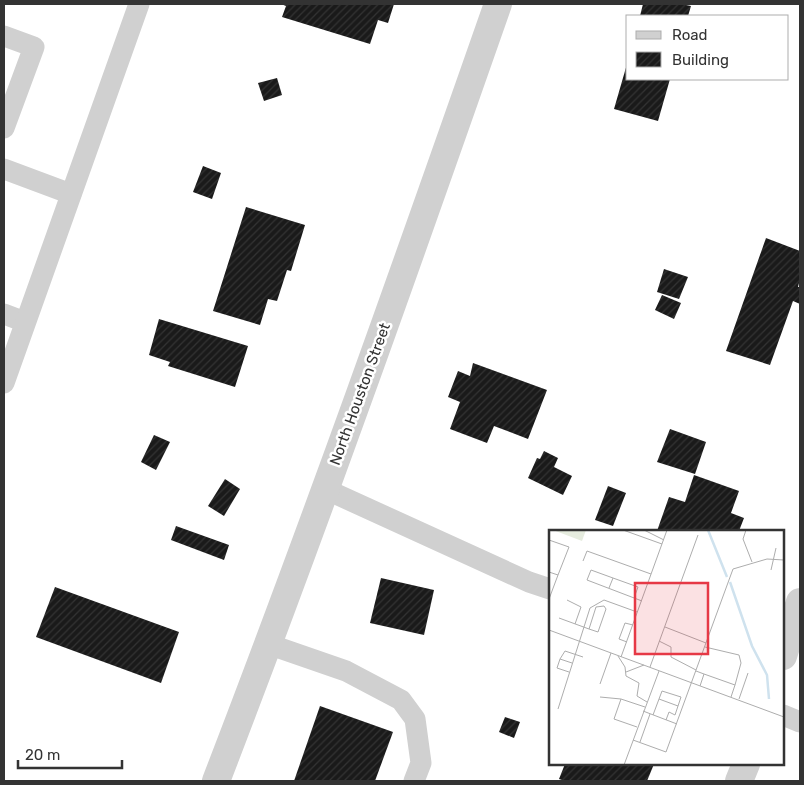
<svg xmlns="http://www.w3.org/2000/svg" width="804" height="785" viewBox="0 0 804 785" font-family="Rubik,sans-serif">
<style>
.building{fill:url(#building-hatch)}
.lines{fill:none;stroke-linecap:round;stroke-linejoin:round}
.service{stroke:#d0d0d0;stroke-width:21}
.minor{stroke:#d0d0d0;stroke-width:28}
.labels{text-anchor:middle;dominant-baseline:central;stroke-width:5;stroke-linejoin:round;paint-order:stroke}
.street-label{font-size:15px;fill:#333;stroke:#fff}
.inset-river{fill:none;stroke:#cfe2ee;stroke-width:2.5}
.inset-road{fill:none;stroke:#adadad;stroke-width:1}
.view{fill:#e63946;fill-opacity:0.15;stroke:#e63946;stroke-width:2.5}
.inset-edge{fill:none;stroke:#333;stroke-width:2.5}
</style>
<defs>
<pattern id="building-hatch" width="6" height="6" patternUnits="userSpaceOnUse" patternTransform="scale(1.25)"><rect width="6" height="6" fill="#1a1a1a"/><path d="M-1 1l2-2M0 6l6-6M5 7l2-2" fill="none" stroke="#333"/></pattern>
</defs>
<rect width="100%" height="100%" fill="#fff"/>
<g class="building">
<path d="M281,4H394L388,23L378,20L370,44L282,17L286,6Z"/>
<path d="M643,4H681L691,6L688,16H640Z"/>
<path d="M627,64L628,79H670L658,121L614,109Z"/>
<path d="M277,78L282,95L264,101L258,83Z"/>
<path d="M203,166L221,173L212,199L193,192Z"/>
<path d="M246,207L305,225L291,271L287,270L277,301L268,299L260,325L213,311Z"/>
<path d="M766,238L800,251V279L798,287H800V304L793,301L770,365L726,351Z"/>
<path d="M664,269L688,277L679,299L657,292Z"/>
<path d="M662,295L681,303L674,319L655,310Z"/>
<path d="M159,319L248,346L235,387L168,366L170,362L149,355Z"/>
<path d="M473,363L547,390L528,439L494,426L487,443L450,429L460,402L448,397L458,371L470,376Z"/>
<path d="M670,429L706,442L695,474L657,462Z"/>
<path d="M154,435L170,442L156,470L141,462Z"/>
<path d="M544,451L558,458L554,467L572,476L563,495L528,478L537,458L540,459Z"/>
<path d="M694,475L739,491L731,513L744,518L739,531H729L723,529L722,531H657L669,497L685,502Z"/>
<path d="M225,479L240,489L224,516L208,506Z"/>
<path d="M608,486L626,493L613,526L595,520Z"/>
<path d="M176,526L229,545L224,560L171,540Z"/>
<path d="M381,578L434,590L424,635L370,623Z"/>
<path d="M55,587L179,632L161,683L36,637Z"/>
<path d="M320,706L393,732L375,781H294Z"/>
<path d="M505,717L520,722L514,738L499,732Z"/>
<path d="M565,764H654L647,781H565L559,779Z"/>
</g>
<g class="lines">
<g class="service">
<path d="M4,36L34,47L4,128"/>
<path d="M4,169L71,194"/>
<path d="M4,314L25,322"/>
<path d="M4,383L139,4"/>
<path d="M325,489L529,582L550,589"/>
<path d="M268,644L346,671L401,700L415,719L421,763L414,781"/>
<path d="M783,715L800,722"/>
</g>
<g class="minor">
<path d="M783,656L800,602"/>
<path d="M216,781C315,524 407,264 498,4"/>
<path d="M739,781L746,764"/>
</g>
</g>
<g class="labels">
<g class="street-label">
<text transform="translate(360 394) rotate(-70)">North Houston Street</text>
</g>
</g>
<g transform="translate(549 530)">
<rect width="235" height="235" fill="#fff"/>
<path d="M4,0H37L33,11Z" fill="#e6ecdf"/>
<path class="inset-river" d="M159,0L178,47M181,52L203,116L218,145L220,169"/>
<path class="inset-road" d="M74,0L113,14M95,0L115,10M197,0L194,9L203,32M0,10L20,17L9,45M34,31L38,21L102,44M222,40L227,18M0,42L9,45L0,69M64,48L89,57L85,68M60,58L64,48L42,40L38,50L93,71M18,70L32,77L26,94M10,88L40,99L49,102L57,79L55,76L47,77L40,99M116,97L157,113M0,100L235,187M110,111L122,117V127L147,140M78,112L70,109L76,93L84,95M156,117L190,125L192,133L186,155M69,126L76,137L77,146L90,153L88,166L98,172M72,127L118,0M11,129L16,121L34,127M101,137L149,5M147,141L155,144L151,156M20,142L8,138L11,129L23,133M77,142L95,135M155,144L186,155L182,167M51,154L62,123M51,167L72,169M110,169L129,176M190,169L199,143M9,179L41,78L55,70L88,82M94,181L128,194M104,185L113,161L132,167L126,185L120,182L117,190M88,197L65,189L72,169L96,177M84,210L117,222L184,39L218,29L235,30M91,212L101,184M75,235L110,141"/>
<path class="view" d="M86,53H159V124H86Z"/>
<rect width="235" height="235" class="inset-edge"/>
</g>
<rect width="804" height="785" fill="none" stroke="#333333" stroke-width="10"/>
<rect x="626" y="15" width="162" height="65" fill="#ffffff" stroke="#adadad"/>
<rect x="636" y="31" width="25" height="8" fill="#d0d0d0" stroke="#adadad"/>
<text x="672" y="40" font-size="15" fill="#333333">Road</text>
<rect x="636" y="52" width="25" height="15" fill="url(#building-hatch)" stroke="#adadad"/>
<text x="672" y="65" font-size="15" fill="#333333">Building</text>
<path d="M18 760v8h104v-8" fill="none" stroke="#333333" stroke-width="2.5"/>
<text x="25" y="760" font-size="15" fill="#333333" stroke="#ffffff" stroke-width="4" paint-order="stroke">20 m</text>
</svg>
